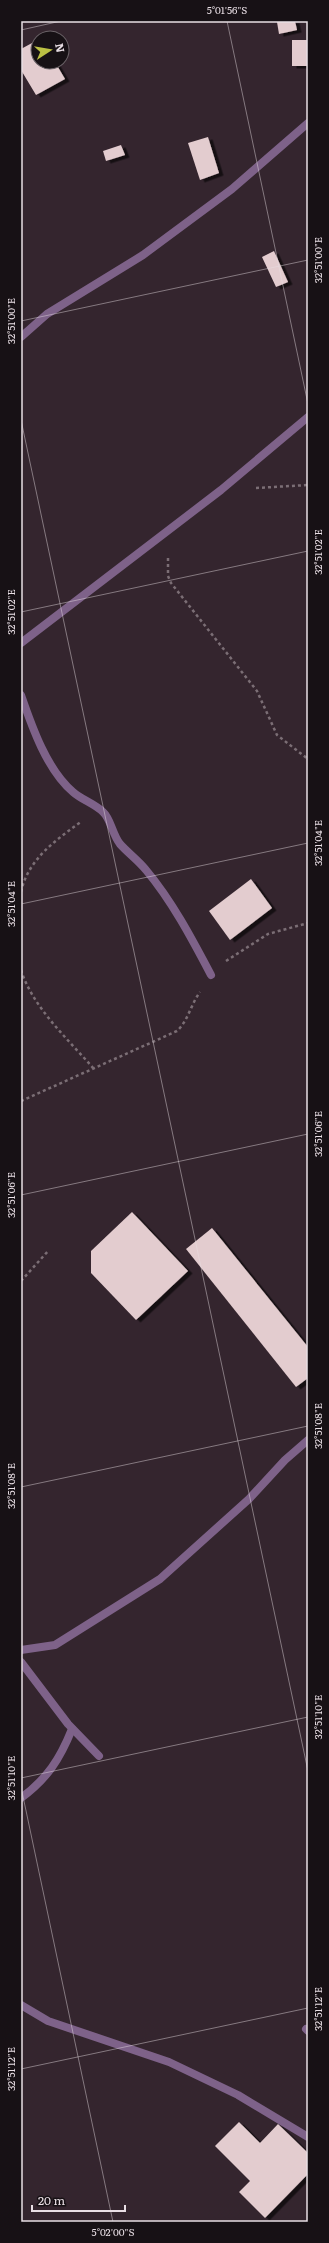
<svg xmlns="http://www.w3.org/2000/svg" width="329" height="2243" viewBox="0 0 329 2243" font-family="Literata,serif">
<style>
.building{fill:#e3cccf;filter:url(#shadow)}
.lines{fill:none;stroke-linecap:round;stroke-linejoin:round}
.path{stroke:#7b6e75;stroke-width:2.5;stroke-dasharray:3 3;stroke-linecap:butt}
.minor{stroke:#7e6289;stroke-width:8}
.ticks{fill:none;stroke:#e9dfe5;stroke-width:1;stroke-opacity:0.45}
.neatline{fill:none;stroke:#e9dfe5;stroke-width:1.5}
.ticks-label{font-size:10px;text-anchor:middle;fill:#e9dfe5}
</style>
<defs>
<filter id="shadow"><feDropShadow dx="4.5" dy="2.5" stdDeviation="0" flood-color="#0009"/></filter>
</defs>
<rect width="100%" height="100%" fill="#34252e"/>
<g class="building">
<path d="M280,21H295L297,30L279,34L277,22Z"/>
<rect x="292" y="40" width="15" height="26"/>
<path d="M32,43L38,54V62H42L45,67L55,62L65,79L36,95L21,70V49Z"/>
<path d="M208,137L219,173L200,180L188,143Z"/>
<path d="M121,145L125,155L106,161L103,151Z"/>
<path d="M274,251L288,282L276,287L262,257Z"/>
<path d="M251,879L272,908L230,940L209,911Z"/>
<path d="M132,1212L188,1271L136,1320L91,1273V1251Z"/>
<path d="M212,1228L308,1347V1378L296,1387L186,1249Z"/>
<path d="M239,2122L260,2143L278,2124L308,2153V2174L265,2218L239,2192L250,2181L215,2146Z"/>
</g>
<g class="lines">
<g class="path">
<path d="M256,488L308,485"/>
<path d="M168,558V576L171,583L257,691L277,735L308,759"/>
<path d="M21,892C28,859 56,840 82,821"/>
<path d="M226,961L268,934L308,923"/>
<path d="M21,970C33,1008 68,1039 94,1069"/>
<path d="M21,1101L177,1031C188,1021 191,1004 200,992"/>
<path d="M21,1281L49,1250"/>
</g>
<g class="minor">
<path d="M21,337L47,314L143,255L232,189L308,123"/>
<path d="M21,643L221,490L308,417"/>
<path d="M21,695C32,727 47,770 73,792C82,800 95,804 103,812C111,819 112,834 120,844C128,853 138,860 146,870C172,901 192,939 211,975"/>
<path d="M21,1650L55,1645L160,1579L249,1499L285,1460L308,1440"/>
<path d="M21,1662L68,1724L99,1756"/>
<path d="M21,1798C47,1779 60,1759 72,1729"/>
<path d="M21,2005L48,2021L169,2062L238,2095L308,2137"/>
<path d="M306,2029L308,2031"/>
</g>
</g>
<path class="ticks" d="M227,21L308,404M21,30L61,21M21,321L308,260M21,420L308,1771M21,612L308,551M21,904L308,843M21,1195L308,1134M21,1487L308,1426M21,1778L308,1717M21,1787L113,2222M21,2069L308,2008"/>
<rect width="329" height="2243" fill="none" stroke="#171115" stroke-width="44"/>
<g transform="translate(50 50) rotate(78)"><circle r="19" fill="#171115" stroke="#6b6368"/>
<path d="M0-3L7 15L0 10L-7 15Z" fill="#bbc044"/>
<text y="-6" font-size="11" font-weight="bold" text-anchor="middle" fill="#e9dfe5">N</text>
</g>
<path d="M32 2205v6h93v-6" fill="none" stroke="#e9dfe5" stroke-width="2"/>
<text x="38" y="2205" font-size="12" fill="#e9dfe5" stroke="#171115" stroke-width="3" paint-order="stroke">20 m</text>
<rect x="22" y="22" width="285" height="2199" class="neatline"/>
<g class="ticks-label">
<text x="227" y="14">5°01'56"S</text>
<text transform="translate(318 260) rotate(-90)" y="4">32°51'00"E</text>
<text transform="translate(11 321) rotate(-90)" y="4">32°51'00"E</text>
<text transform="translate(318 552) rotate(-90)" y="4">32°51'02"E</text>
<text transform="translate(11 612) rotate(-90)" y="4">32°51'02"E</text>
<text transform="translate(318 843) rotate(-90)" y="4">32°51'04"E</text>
<text transform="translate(11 904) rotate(-90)" y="4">32°51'04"E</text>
<text transform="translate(318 1134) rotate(-90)" y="4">32°51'06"E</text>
<text transform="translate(11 1195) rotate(-90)" y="4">32°51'06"E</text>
<text transform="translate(318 1426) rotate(-90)" y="4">32°51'08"E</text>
<text transform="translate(11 1486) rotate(-90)" y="4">32°51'08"E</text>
<text transform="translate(318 1717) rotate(-90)" y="4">32°51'10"E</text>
<text transform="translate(11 1778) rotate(-90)" y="4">32°51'10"E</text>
<text transform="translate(318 2009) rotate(-90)" y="4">32°51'12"E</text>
<text transform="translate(11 2069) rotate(-90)" y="4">32°51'12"E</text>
<text x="113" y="2236">5°02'00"S</text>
</g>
</svg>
